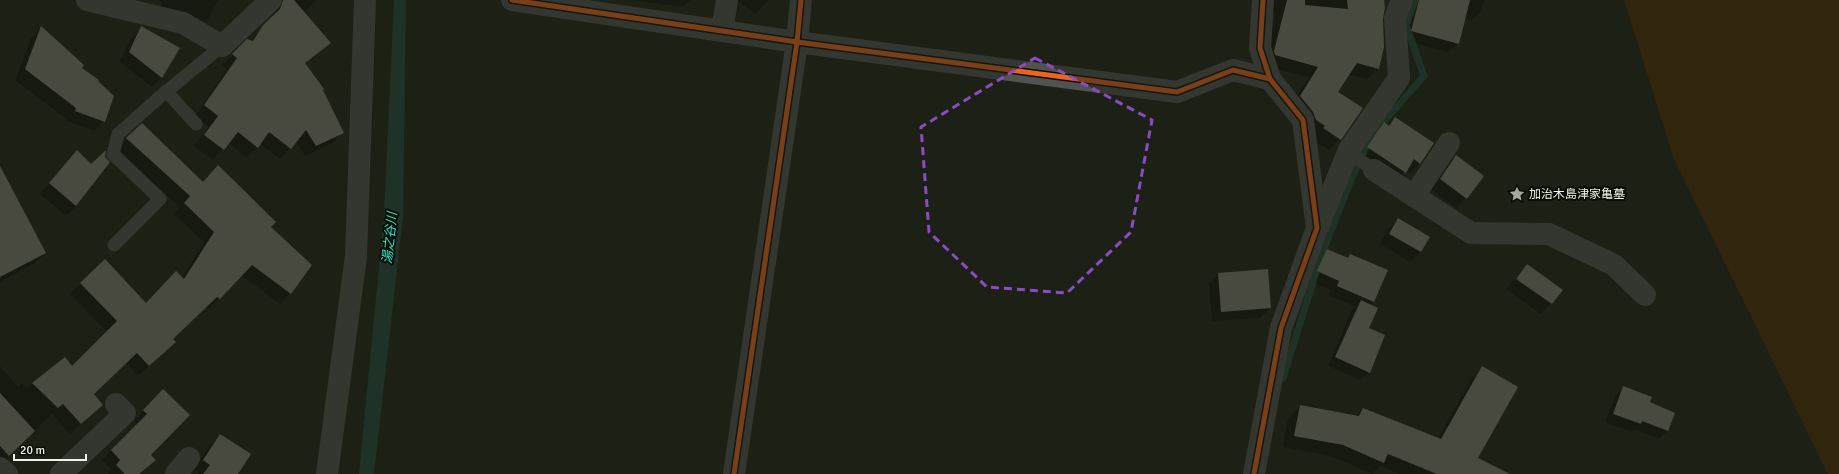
<svg xmlns="http://www.w3.org/2000/svg" width="1839" height="474" viewBox="0 0 1839 474" font-family="Signika,'Noto Sans JP',sans-serif">
<style>
.green{fill:#4a2c06}
.water{fill:#22473e}
.shadow{fill:#0007}
.lines{fill:none;stroke-linecap:round;stroke-linejoin:round}
.stream{stroke:#22473e;stroke-width:7}
.building{fill:#7c7b72}
.service{stroke:#515350;stroke-width:13}
.minor{stroke:#515350;stroke-width:22}
.cycleway-casing{stroke:#0a0d05;stroke-width:8}
.cycleway{stroke:#eb651d;stroke-width:5}
.marked{fill:none;stroke:#8c4ac5;stroke-width:3;stroke-dasharray:8 5;stroke-linejoin:round}
.labels{text-anchor:middle;dominant-baseline:central;stroke-width:4;stroke-linejoin:round;paint-order:stroke}
.poi-label{font-size:12px;fill:#eff3e6;stroke:#0a0d05;text-anchor:start}
.water-label{font-size:13px;font-style:italic;fill:#21eecd;stroke:#0a0d05}
</style>
<rect width="100%" height="100%" fill="#1d2016"/>
<path class="green" d="M1624,0H1839V474H1828L1674,159Z"/>
<path class="water" d="M394,0H406L403,216L374,474H359L384,215Z"/>
<g class="shadow">
<path d="M157,0H218L208,19L198,29L158,11L162,2Z"/>
<path d="M266,0H317L303,12L329,43L305,64L322,90L343,132L332,143L305,156L296,141L280,159L260,144L247,158L228,143L213,160L194,146L209,127L195,116L227,69L222,65L247,41H250L270,19L273,15V9Z"/>
<path d="M634,0H690L683,7Z"/>
<path d="M736,0H769L756,14Z"/>
<path d="M1262,0H1383L1378,68L1367,79L1348,75L1337,93L1361,109L1340,139L1329,150L1313,140L1289,107L1309,77L1265,66L1264,63L1276,13H1265Z"/>
<path d="M1413,0H1484L1480,12L1471,21L1464,18L1458,43L1449,52L1402,40Z"/>
<path d="M41,28L81,68L104,121L94,131L66,121V119L15,80L31,38Z"/>
<path d="M140,30L162,77L152,87L120,62L130,40Z"/>
<path d="M1395,118L1420,163L1410,173L1406,170L1395,182L1357,157L1374,133L1384,123L1388,126Z"/>
<path d="M142,125L203,183L270,227L310,265L290,294L280,304L241,275L209,309L205,307L172,340L164,352L138,376L126,363L93,394L102,405L70,434L52,414L0,464V366L18,387L22,383L27,388L64,359L72,368L107,332L70,294L105,260L146,304L182,278L204,242L174,214L180,207L116,149Z"/>
<path d="M1456,156L1483,176L1466,198L1456,208L1431,189L1446,166Z"/>
<path d="M67,162L76,206L66,216L40,194Z"/>
<path d="M0,168L45,253L35,263L4,280L0,283Z"/>
<path d="M1399,219L1429,237L1421,252L1410,262L1380,244L1388,229Z"/>
<path d="M1327,250L1347,259L1351,255L1386,270L1373,302L1370,305L1368,329L1369,372L1361,380L1328,366L1352,310L1356,307L1329,295L1331,290L1309,280L1318,259Z"/>
<path d="M1527,265L1562,290L1541,314L1506,289Z"/>
<path d="M1219,274L1270,308L1260,318L1212,321L1209,284Z"/>
<path d="M1482,368L1477,458L1508,474H1399L1380,466L1372,474L1331,456L1283,447L1288,418L1300,406L1355,417L1363,409L1438,439L1471,379Z"/>
<path d="M1623,387L1648,403L1674,413L1667,431L1659,439L1635,429L1632,432L1605,422L1615,396Z"/>
<path d="M154,400L150,455L154,460L140,474H108L112,470L102,460L138,424L134,421Z"/>
<path d="M220,435L237,474H199L194,470L210,445Z"/>
</g>
<g class="lines">
<path class="stream" d="M1283,378L1321,256L1353,175L1371,136L1424,76L1406,25L1415,0"/>
</g>
<g class="building">
<path d="M283,0H294L331,43L305,63L324,89L323,90L344,133L316,146L306,130L291,149L269,132L258,148L238,132L224,150L204,135L218,116L204,105L237,58L232,54L247,39L253,41L263,25L280,9Z"/>
<path d="M1287,0H1305V5L1348,9L1347,0H1384L1385,8L1383,19L1384,47L1379,69L1357,63L1338,92L1363,108L1341,140L1323,128L1325,126L1316,120L1313,112L1300,96L1318,67L1275,55L1274,51Z"/>
<path d="M1419,0H1470L1459,44L1411,31Z"/>
<path d="M41,26L84,65L82,68L99,80L98,81L114,96L105,122L75,111L76,108L25,69Z"/>
<path d="M141,26L180,48L162,78L129,52Z"/>
<path d="M1395,117L1434,143L1420,164L1414,159L1406,173L1367,147L1384,122L1389,126Z"/>
<path d="M142,123L203,182L218,165L276,222L271,227L312,265L291,294L252,265L220,299L217,297L173,339L176,342L149,366L137,353L94,394L103,405L81,424L63,404L58,408L32,383L65,357L72,366L117,321L80,283L105,259L146,303L176,271L184,279L214,232L184,203L190,196L126,138Z"/>
<path d="M77,150L91,164L106,150L105,157L110,162L76,206L49,183Z"/>
<path d="M1456,155L1484,176L1467,199L1440,179Z"/>
<path d="M0,166L46,253L0,277Z"/>
<path d="M1398,218L1430,237L1421,252L1389,234Z"/>
<path d="M1327,249L1348,258L1350,254L1388,270L1374,302L1337,286L1339,281L1317,271Z"/>
<path d="M1527,264L1563,290L1552,304L1516,279Z"/>
<path d="M1268,269L1271,308L1221,312L1218,273Z"/>
<path d="M1361,300L1378,308L1369,328L1385,335L1370,373L1335,357Z"/>
<path d="M1482,366L1518,387L1478,458L1510,474H1437L1388,454L1384,463L1343,445L1294,436L1300,405L1359,416L1363,408L1441,439Z"/>
<path d="M1623,386L1652,397L1650,402L1675,413L1668,431L1642,421L1641,424L1613,414Z"/>
<path d="M163,389L190,415L151,455L156,460L139,474H125L116,465L120,460L111,450L147,414L143,410Z"/>
<path d="M0,393L35,431L9,456L0,446Z"/>
<path d="M220,434L251,454L238,474H203L210,465L203,460Z"/>
</g>
<g class="lines">
<g class="service">
<path d="M166,91L196,124"/>
<path d="M1354,156L1374,170"/>
<path d="M114,245L160,199L113,154L118,134L162,95L222,46"/>
</g>
<g class="minor">
<path d="M87,0L183,23L222,46L271,0"/>
<path d="M512,0L797,42L1177,92L1233,70L1270,79"/>
<path d="M722,31L727,0"/>
<path d="M1374,170L1471,233L1549,234L1614,265L1645,295"/>
<path d="M1414,196L1449,143"/>
<path d="M1318,226L1349,150L1399,78L1395,18L1402,0"/>
<path d="M0,468L7,474"/>
<path d="M61,474L125,413L116,404"/>
<path d="M176,474L189,458"/>
<path d="M327,474L356,256L365,0"/>
<path d="M734,474L797,42L801,0"/>
<path d="M1254,474L1281,328L1317,228L1303,120L1270,79L1260,48L1263,0"/>
</g>
<g class="cycleway-casing">
<g id="cycleway">
<path d="M512,0L797,42L1177,92L1233,70L1270,79"/>
<path d="M734,474L797,42L801,0"/>
<path d="M1254,474L1281,328L1317,228L1303,120L1270,79L1260,48L1263,0"/>
</g>
</g>
<use href="#cycleway" class="cycleway"/>
</g>
<path d="M0 0H1839V474H0ZM1035,58L1152,120L1131,232L1067,293L987,287L929,232L921,127Z" fill="#1d2016" fill-opacity=".55" fill-rule="evenodd"/>
<path class="marked" d="M1035,58L1152,120L1131,232L1067,293L987,287L929,232L921,127Z"/>
<defs>
<g id="sight-bare" transform="scale(1.2)"><path d="M0-6L1.8-2.2L6-1.7L2.9 1.2L3.7 5.4L0 3.3L-3.7 5.4L-2.9 1.2L-6-1.7L-1.8-2.2Z" fill="#a6a99d" stroke="#0a0d05" stroke-width="2.5" paint-order="stroke"/></g>
</defs>
<g fill-rule="evenodd">
<use href="#sight-bare" x="1517" y="194"/>
</g>
<g class="labels">
<g class="poi-label">
<text x="1529" y="194">加治木島津家亀墓</text>
</g>
<g class="water-label">
<text transform="translate(390 238) rotate(-84)">湯之谷川</text>
</g>
</g>
<path d="M14 454v6h72v-6" fill="none" stroke="#eff3e6" stroke-width="2"/>
<text x="20" y="454" font-size="12" fill="#eff3e6" stroke="#0a0d05" stroke-width="3" paint-order="stroke">20 m</text>
</svg>
